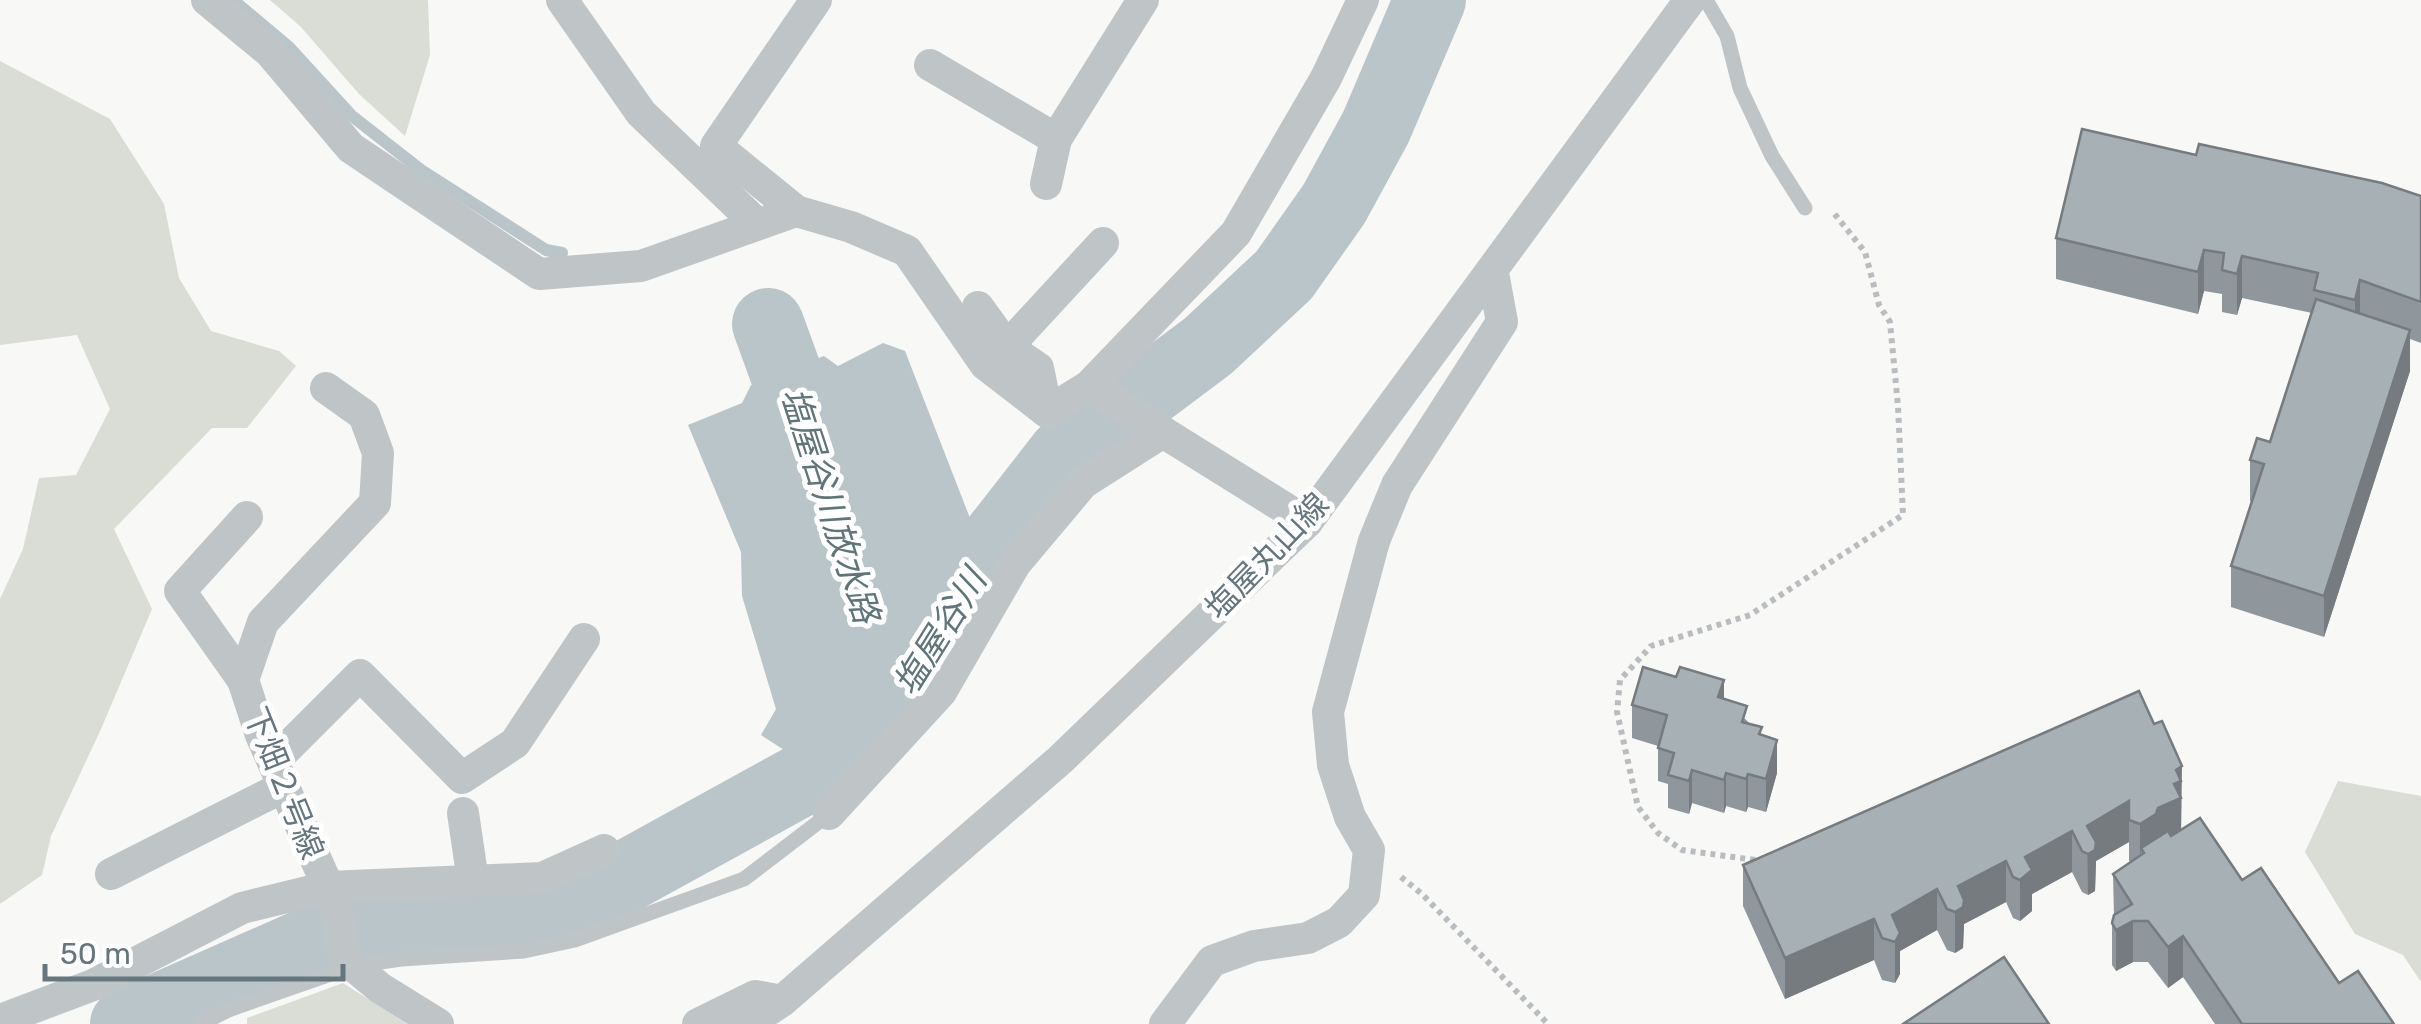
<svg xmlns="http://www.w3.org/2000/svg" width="2421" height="1024" viewBox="0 0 2421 1024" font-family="Rubik,'Noto Sans JP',sans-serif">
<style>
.green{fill:#d9ddd5}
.water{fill:#b9c5c9}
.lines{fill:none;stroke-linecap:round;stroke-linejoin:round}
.stream{stroke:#b9c5c9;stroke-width:12}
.river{stroke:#b9c5c9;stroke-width:72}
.path{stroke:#babdbf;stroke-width:6;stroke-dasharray:5 5;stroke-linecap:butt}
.lane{stroke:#bfc4c7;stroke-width:15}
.street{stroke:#bfc4c7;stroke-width:32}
.wall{fill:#90979c}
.shaded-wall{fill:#757b7f}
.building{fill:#a7b0b5;stroke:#757b7f;stroke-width:2.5}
.labels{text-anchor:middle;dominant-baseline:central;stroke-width:10;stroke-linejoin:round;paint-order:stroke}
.street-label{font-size:32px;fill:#65767f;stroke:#fff}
.water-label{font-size:35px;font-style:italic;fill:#607579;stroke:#fff}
</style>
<rect width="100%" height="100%" fill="#f8f8f6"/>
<g class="green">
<path d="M270,0H428L430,55L405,136L359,94L301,27Z"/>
<path d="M0,61L110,119L164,204L179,278L211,331L279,351L296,366L247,428H212L114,529L152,609L101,729L51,836L42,875L0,904V599L23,549L39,478L76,475L110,409L77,335L0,345Z"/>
<path d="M2338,781L2421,796V982L2403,955L2355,934L2305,852Z"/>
<path d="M343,983L407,1024H247V1018Z"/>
</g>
<path class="water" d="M883,343L905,351L975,531L921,626L876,695L798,759L761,735L776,709L742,596L741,552L688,425L742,403L751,385L824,356L838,366Z"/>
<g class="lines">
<path class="stream" d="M233,0L289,47L352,116L421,170L546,250L562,253"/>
<g class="river">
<path d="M768,324L819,464"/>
<path d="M126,1024L321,938L448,925L585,899L845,756L904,697L1000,536L1064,454L1208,346L1284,275L1334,204L1376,127L1430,0"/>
</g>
<g class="path">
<path d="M1755,860L1682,850L1658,833L1638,807L1617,712L1620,680L1651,646L1750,615L1903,515L1898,406L1890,322L1879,305L1865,252L1833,212"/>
<path d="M1401,877L1422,894L1548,1024"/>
</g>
<g class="lane">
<path d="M1706,0L1727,36L1740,88L1772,156L1805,208"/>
<path d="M201,1024L228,1010L354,966L401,959L524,951L575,940L744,879L829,814"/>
</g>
<g class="street">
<path d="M207,0L270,52L351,148L539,274L641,266L796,211"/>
<path d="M562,0L641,113L757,224"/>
<path d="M816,0L716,146L796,211L851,227L907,251L985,364L1047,412L1089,386L1307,522"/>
<path d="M930,65L1056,139L1143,0"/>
<path d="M1046,184L1056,139"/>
<path d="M978,307L1007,347L1038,368L1047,412"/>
<path d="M1007,347L1103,243"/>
<path d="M1089,386L1236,233L1326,78L1363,0"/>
<path d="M326,388L364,415L378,453L375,503L263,622L243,680L261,735L336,905L344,958L380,988L438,1024"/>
<path d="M243,680L180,591L247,517"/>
<path d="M273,762L360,675L462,778L515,743L584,639"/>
<path d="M463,813L473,881"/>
<path d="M829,814L941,692L1015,564L1083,483L1163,432"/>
<path d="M111,874L283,787"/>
<path d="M0,1020L93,985L242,908L328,887L542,878L604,850"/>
<path d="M698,1024L755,996L772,999"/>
<path d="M747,1024L782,1001L1060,760L1307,522L1690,0"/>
<path d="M1165,1024L1212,961L1254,946L1308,938L1339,922L1364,895L1369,850L1350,817L1333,765L1328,712L1374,541L1397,485L1502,322L1493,273"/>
</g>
</g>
<g class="wall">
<path d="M2196,155L2421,196V343L2410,339V371L2324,637L2231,607V566L2252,502L2250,501V460L2270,442L2312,313L2242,298L2237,315L2222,312V294L2204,291L2198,314L2056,279V238Z"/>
<path d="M1724,699L1762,735L1777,773L1766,812L1748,807L1746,812L1726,806L1724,813L1692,803L1689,814L1668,808V784L1658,781V746L1632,738V705Z"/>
<path d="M2182,807L2181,808V830L2242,880L2339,983L2394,1024H2215L2183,977L2168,988L2148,962H2133L2116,971L2112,965V923L2114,917L2113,874L2132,862L2129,861V842L2096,861L2095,891L2088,895L2082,892L2072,872L2032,894V911L2020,921L2013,918L2006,902L1964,924L1963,948L1955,953L1947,950L1937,930L1900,951V974L1895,983L1882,980L1874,960L1785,999L1743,906V865Z"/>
</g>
<g class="shaded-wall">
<path d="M2204,250V291L2198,314V272Z"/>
<path d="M2242,256V298L2237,315V274Z"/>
<path d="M2360,280V321L2355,341V300Z"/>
<path d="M2410,330V371L2324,637V596Z"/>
<path d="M1724,680V713L1718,697Z"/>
<path d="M1777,740V773L1766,812V779Z"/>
<path d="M2182,766L2181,839L2144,853L2141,848L2140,865V824L2176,770Z"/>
<path d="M1692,770V803L1689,814V781Z"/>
<path d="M1726,773V806L1724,813V780Z"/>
<path d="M1748,774V807L1746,812V779Z"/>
<path d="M2129,801V842L2096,861L2095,891L2088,895L2087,826Z"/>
<path d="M2072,831V872L2032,894V911L2020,921V880L2025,857Z"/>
<path d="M2006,861V902L1964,924L1963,948L1955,953V912L1958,886Z"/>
<path d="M1937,889V930L1900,951V974L1895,983V942L1892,915Z"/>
<path d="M1874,919V960L1785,999V958Z"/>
<path d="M2133,921V962L2116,971V930Z"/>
<path d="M2183,936V977L2168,988V947Z"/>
</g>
<g class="building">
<path d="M2082,129L2196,155L2199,144L2382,183L2421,196V302L2360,280L2355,300L2314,290L2318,273L2242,256L2237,274L2222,270L2224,253L2204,250L2198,272L2056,238Z"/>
<path d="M2316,299L2410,330L2324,596L2231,566L2264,464L2250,460L2257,438L2270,442Z"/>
<path d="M1643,667L1676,677L1680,667L1724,680L1718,697L1747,706L1742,722L1762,727L1759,734L1777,740L1766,779L1748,774L1746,779L1726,773L1724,780L1692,770L1689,781L1668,775L1674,753L1658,748L1667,715L1632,705Z"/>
<path d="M2139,691L2154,724L2162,721L2182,766L2176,770L2181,781L2174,784L2181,798L2158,808L2156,814L2140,824L2129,820V801L2087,826L2096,842L2095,850L2088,854L2082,851L2072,831L2025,857L2032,870L2020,880L2013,877L2006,861L1958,886L1964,900L1963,907L1955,912L1947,909L1937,889L1892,915L1900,933L1895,942L1882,938L1874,919L1785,958L1743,865Z"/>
<path d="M2200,818L2242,880L2261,868L2339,983L2358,971L2394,1024H2242L2183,936L2168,947L2148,921H2133L2116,930L2112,923L2114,915L2132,904L2113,874L2144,853L2141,848L2168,831L2171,836Z"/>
<path d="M2004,957L2049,1024H1903Z"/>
</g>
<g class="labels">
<g class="street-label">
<text transform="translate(1267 556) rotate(-46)">塩屋丸山線</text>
<text transform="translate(284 783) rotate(68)">下畑２号線</text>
</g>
<g class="water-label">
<text transform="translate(830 505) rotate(72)">塩屋谷川放水路</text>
<text transform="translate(940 632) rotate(-58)">塩屋谷川</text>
</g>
</g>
<path d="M45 964v15h298v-15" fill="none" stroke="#65767f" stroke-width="5"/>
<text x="60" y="964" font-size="30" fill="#65767f" stroke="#ffffff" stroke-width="8" paint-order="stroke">50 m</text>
</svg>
